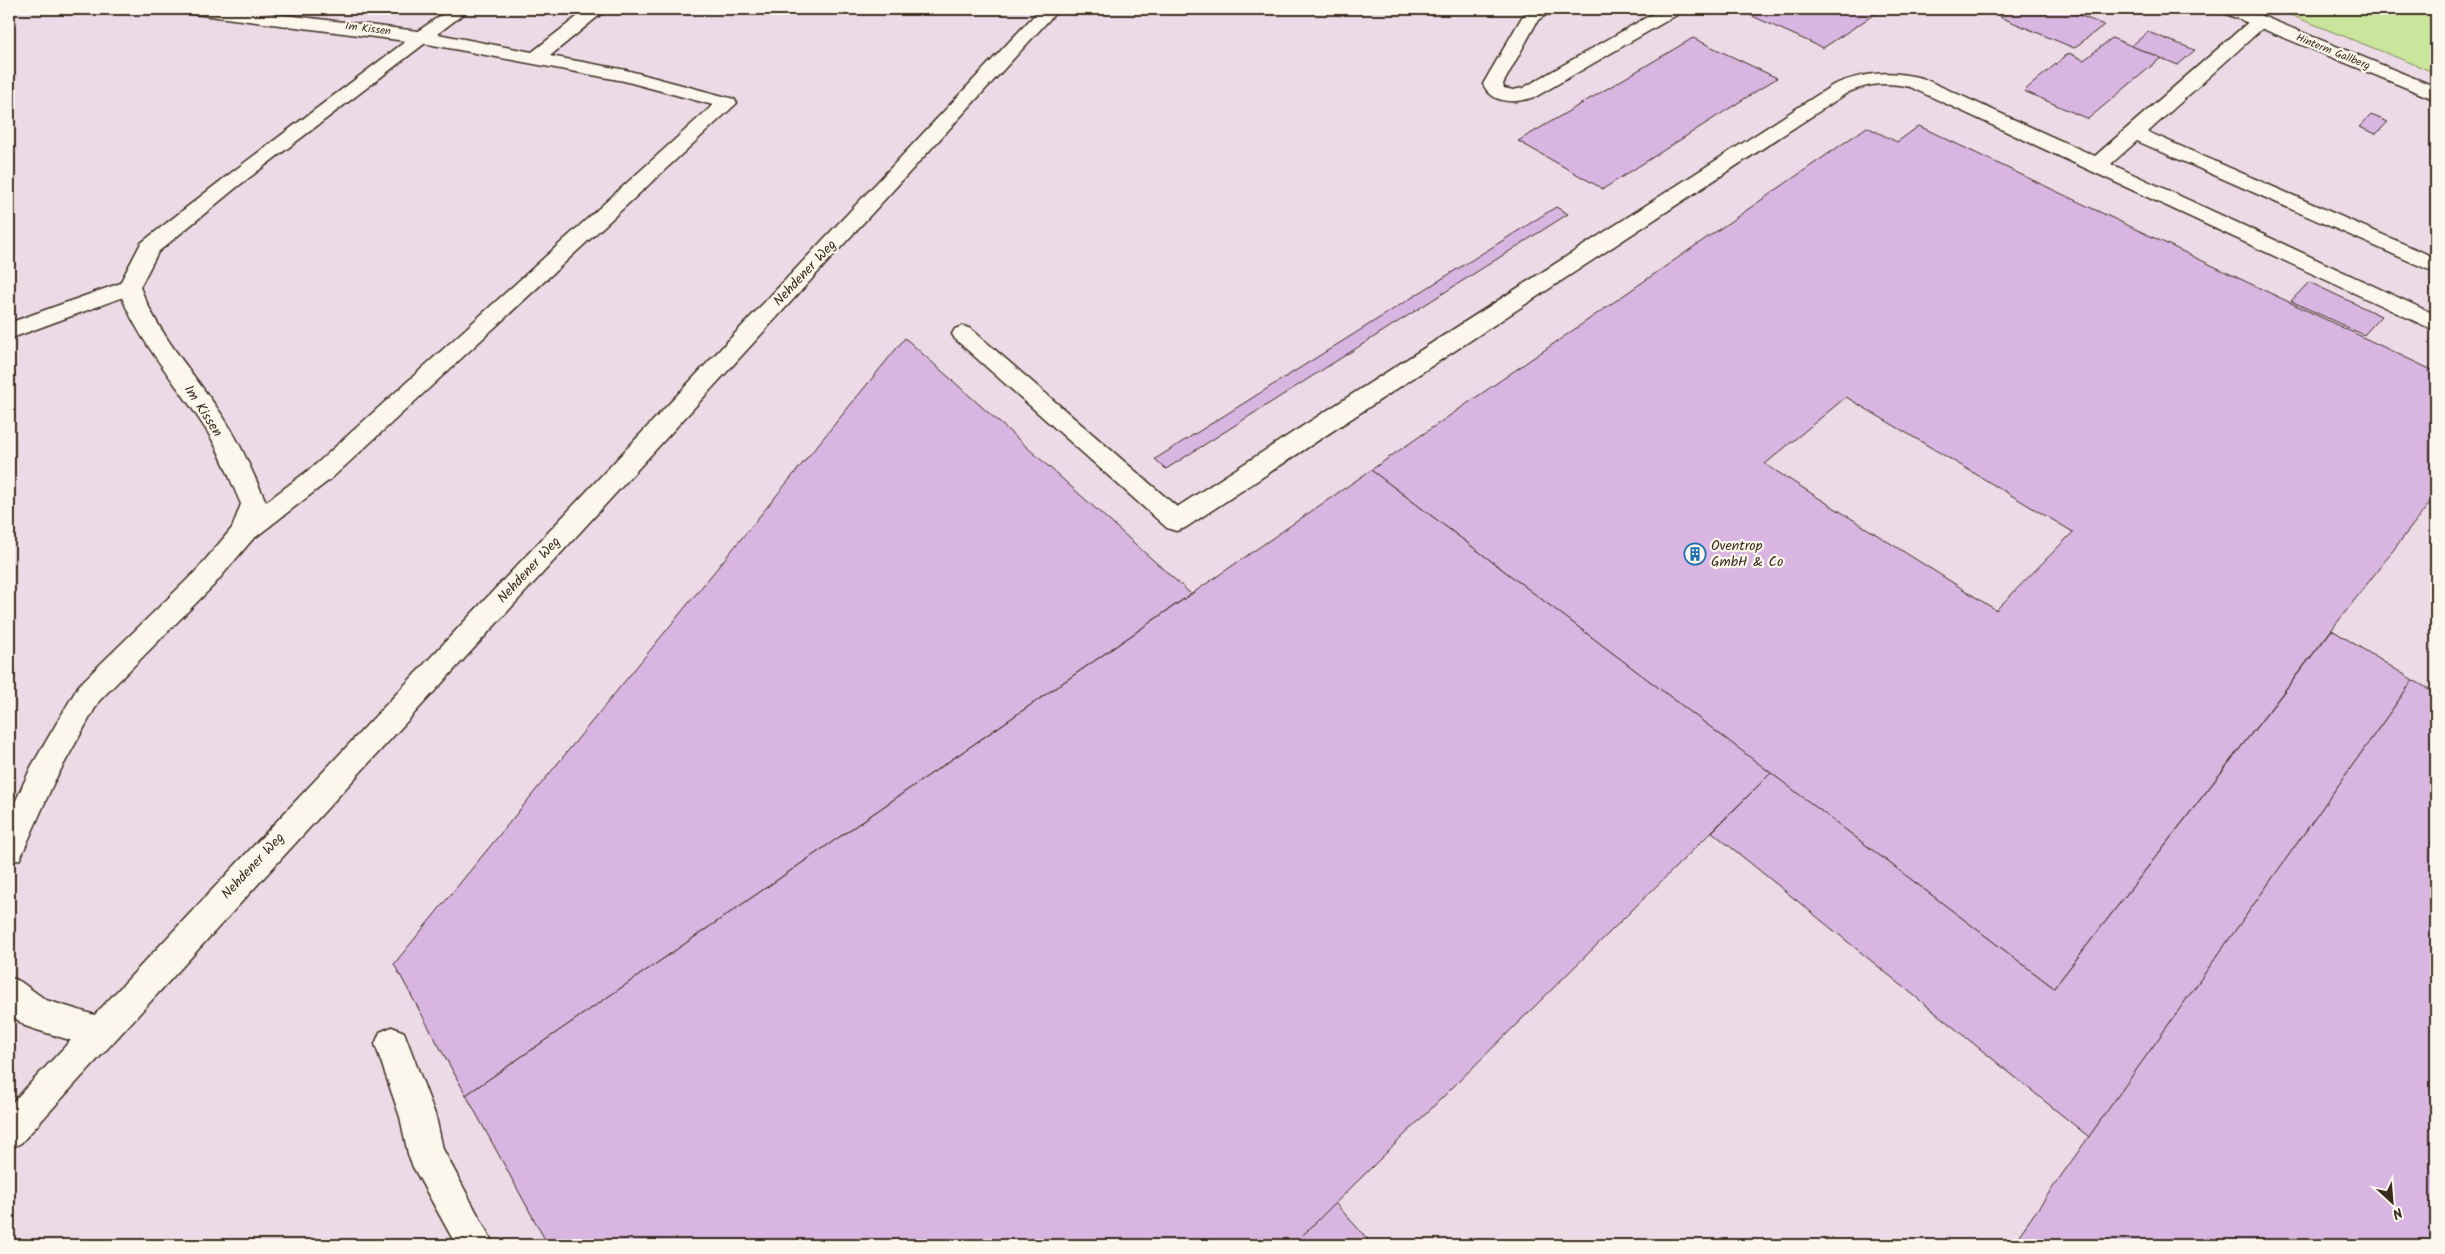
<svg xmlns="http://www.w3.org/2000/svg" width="2445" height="1254" viewBox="0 0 2445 1254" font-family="Kalam,sans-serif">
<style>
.built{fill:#ecdae7}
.green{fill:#cae59c;stroke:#82885d}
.building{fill:#d8b6e1;stroke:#3b2a1e;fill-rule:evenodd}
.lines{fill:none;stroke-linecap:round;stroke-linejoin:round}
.service-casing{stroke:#3b2a1e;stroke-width:3}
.minor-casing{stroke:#3b2a1e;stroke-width:3}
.tertiary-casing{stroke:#3b2a1e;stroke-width:3}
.service{fill:#fbf7ec;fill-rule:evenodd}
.minor{fill:#fbf7ec;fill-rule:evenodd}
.tertiary{fill:#fbf7ec;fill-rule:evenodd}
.labels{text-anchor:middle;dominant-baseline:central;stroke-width:4.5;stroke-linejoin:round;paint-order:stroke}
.far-street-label{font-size:11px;fill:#3b2a1e;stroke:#fbf7ec}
.street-label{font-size:14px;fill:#3b2a1e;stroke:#fbf7ec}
.poi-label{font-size:14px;fill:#3b2a1e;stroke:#fbf7ec;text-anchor:start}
</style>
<rect width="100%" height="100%" fill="#f4eaea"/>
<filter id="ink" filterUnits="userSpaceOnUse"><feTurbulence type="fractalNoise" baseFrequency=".02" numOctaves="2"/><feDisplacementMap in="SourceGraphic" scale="10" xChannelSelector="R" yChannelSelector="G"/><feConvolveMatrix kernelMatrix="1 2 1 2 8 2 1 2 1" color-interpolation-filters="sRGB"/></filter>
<g filter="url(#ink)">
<rect class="built" x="9" y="9" width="2427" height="1236"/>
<path class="green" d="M2279,9H2436V73L2293,16Z"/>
<g class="building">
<path d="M1745,9H1878L1881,10L1823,48L1741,11Z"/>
<path d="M2012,9H2064L2104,25L2074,48L2000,17Z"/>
<path d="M2148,32L2195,50L2178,65L2131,46Z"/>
<path d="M1693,38L1777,78L1603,189L1518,141Z"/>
<path d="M2112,38L2161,58L2088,119L2024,91L2069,53L2084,60Z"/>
<path d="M2371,115L2388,122L2376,134L2359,127Z"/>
<path d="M1919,126L2436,372V495L2054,988L1371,470L1867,127L1897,142ZM1846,397L2073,532L1996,610L1765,464Z"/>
<path d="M1556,207L1568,214L1166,469L1155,459Z"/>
<path d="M2309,282L2381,316L2364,335L2291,301Z"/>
<path d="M905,338L1191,594L466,1095L394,964Z"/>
<path d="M1371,470L1771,773L1293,1245H548L466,1095Z"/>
<path d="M2332,630L2413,680L2089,1137L1712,832L1771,773L2054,988Z"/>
<path d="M2413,680L2436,693V1245H2012Z"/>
<path d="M1335,1203L1373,1245H1293Z"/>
</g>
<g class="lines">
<g class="service-casing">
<g id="service">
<path d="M587,9H607L550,56L626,70L734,99L737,103L332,478L252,540L243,543L234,540L230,533L234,526L314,466L713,105L624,81L422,43L416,41L413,37L416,33L422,31L532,52Z"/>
<path d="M1533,9H1555L1538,20L1503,84L1504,88L1513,90L1523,88L1661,9H1683L1680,13L1537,96C1518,103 1493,106 1483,84L1522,17Z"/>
<path d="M2259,17L2265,18L2268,22L2265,26L2148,132L2436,258V273L2137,141L2111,164L2436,315V331L1910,87C1886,82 1869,83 1847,93L1185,528L1176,531L1167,528L955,339L952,334L955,329L963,326L971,329L1177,507L1833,85C1864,72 1890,70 1922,78L2095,156L2253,18Z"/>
<path d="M129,280L137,282L140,287L137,292L9,339V323Z"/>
<path d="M392,1027L404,1032L436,1117L443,1149L494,1245H456L413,1167L408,1154L400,1117L375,1044L380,1032Z"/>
</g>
</g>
<g class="minor-casing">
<g id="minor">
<path d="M185,9H236L418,31L450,9H470L237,187L158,252L140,287C159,336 193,372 222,415C241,443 253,474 267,504L252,540L214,585L99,701L54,782L20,859L9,863V816L31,767L79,685L196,571L232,528L241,504C230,480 221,453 207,431C177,382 137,342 118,287L141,243L223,179L406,41L194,14L188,13Z"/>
<path d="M2221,9H2245L2436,87V100L2224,13Z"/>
<path d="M9,977L21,982L46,1000L111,1020L116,1032L111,1044L99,1049L37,1030L25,1026L9,1013Z"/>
</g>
</g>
<g class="tertiary-casing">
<path id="tertiary" d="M1040,9H1059L21,1143L9,1149V1106Z"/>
</g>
<use href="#service" class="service"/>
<use href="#minor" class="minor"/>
<use href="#tertiary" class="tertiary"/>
</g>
</g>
<defs>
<g id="building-ring" transform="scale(1.125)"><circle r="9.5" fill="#fbf7ec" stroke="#1f6fb2" stroke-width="1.5"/><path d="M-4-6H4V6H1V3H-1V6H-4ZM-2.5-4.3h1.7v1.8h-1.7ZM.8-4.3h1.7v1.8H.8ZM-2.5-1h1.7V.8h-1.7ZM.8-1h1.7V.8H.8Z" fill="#1f6fb2"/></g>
</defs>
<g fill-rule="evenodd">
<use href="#building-ring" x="1695" y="554"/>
</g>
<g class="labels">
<g class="far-street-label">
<text transform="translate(368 29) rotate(7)">Im Kissen</text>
<text transform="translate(2333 52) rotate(22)">Hinterm Gallberg</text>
</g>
<g class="street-label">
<text transform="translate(805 273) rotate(-47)">Nehdener Weg</text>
<text transform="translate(203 411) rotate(57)">Im Kissen</text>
<text transform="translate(529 570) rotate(-47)">Nehdener Weg</text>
<text transform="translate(253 866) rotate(-47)">Nehdener Weg</text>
</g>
<g class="poi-label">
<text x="1711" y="546">Oventrop<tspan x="1711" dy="16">GmbH &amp; Co</tspan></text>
</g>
</g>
<rect width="2445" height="1254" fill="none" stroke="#fbf7ec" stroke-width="30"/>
<rect x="15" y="15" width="2415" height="1224" fill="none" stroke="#3b2a1e" stroke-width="2" filter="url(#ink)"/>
<g transform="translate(2392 1202) rotate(154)" stroke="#fbf7ec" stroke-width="4" paint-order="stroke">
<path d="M0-4L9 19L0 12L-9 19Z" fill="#3b2a1e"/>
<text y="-8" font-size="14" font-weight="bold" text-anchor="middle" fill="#3b2a1e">N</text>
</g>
</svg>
